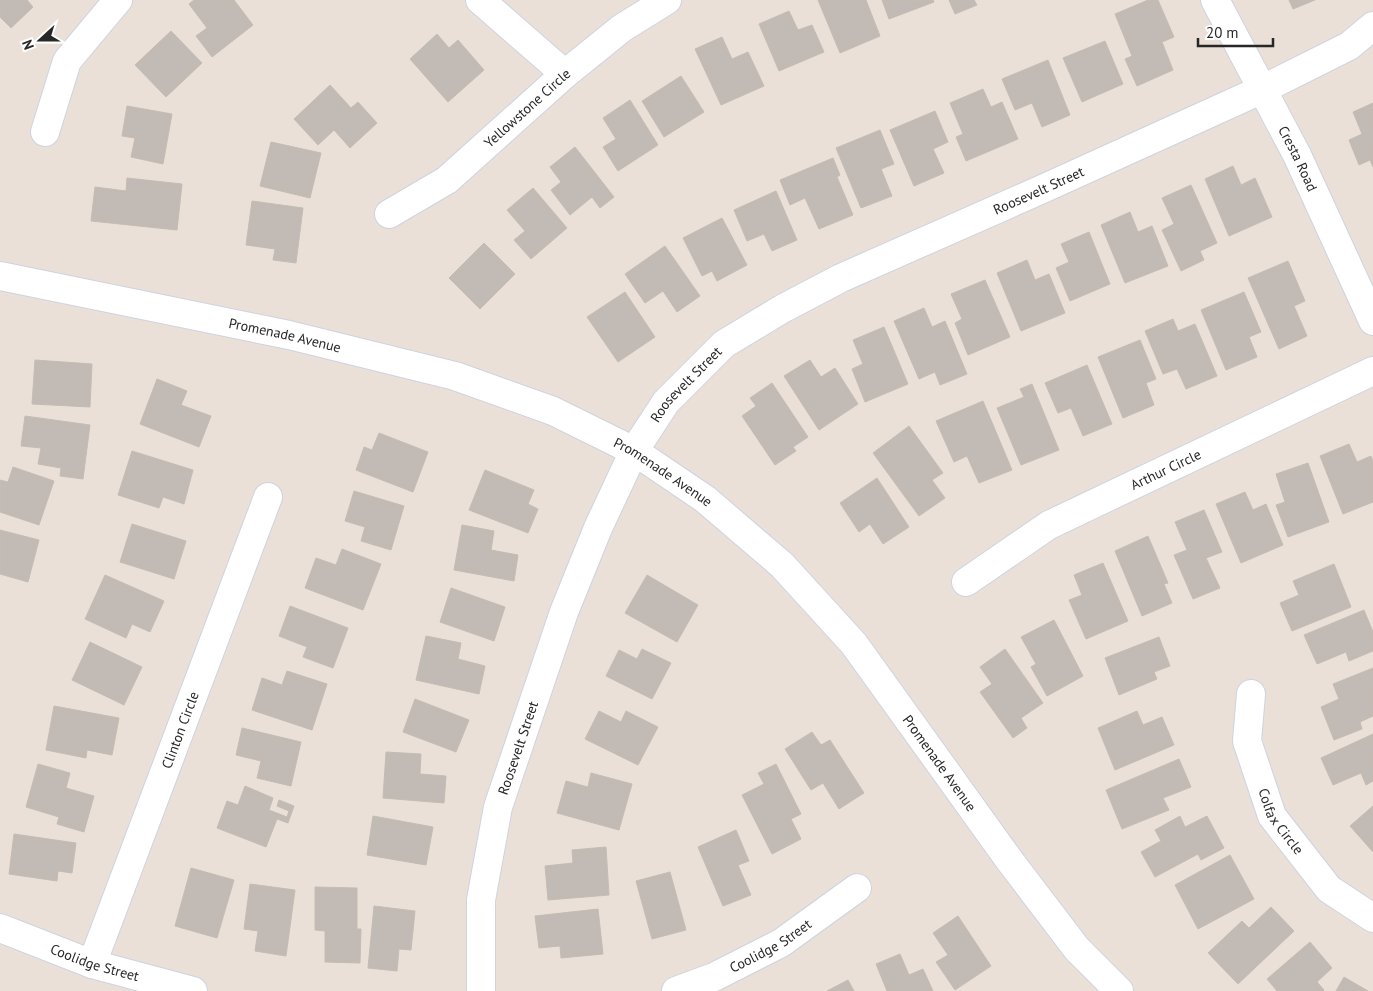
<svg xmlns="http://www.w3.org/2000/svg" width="1373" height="991" viewBox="0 0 1373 991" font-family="'PT Sans',sans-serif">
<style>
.building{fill:#c2bab4;stroke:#c5bcb2}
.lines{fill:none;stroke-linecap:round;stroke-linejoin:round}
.minor-casing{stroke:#cdd3e1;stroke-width:30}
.secondary-casing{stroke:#cdd3e1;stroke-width:30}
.minor{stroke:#fff;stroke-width:28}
.secondary{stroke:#fff;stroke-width:28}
.labels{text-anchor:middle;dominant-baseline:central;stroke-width:4;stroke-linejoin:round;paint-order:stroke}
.street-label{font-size:14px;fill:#272727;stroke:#fff}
</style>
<rect width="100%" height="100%" fill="#eae0d7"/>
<g class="building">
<path d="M0,0H27L33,7L11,28L0,17Z"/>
<path d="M194,0H234L253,25L212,57L196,36L207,28L189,4Z"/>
<path d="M818,0H866L880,36L840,53Z"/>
<path d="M882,0H933L934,2L889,19Z"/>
<path d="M949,0H974L977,5L955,14Z"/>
<path d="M1148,0H1158L1174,37L1162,42L1173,70L1137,86L1125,59L1132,56L1115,14Z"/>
<path d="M1289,0H1315L1293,9Z"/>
<path d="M789,11L798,30L812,25L824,52L779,71L759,24Z"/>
<path d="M171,31L202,63L166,97L135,65Z"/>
<path d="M437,34L449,48L458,40L484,70L448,102L410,59Z"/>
<path d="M722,37L732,59L748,52L764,86L721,105L695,49Z"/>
<path d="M1105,41L1123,84L1082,102L1063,58Z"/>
<path d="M1048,60L1070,115L1042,127L1032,103L1015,110L1002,79Z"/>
<path d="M681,76L704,112L664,137L642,101Z"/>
<path d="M330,85L351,108L358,102L377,123L350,148L334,130L318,145L294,119Z"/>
<path d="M983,89L991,107L1002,102L1018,139L966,161L956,137L963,134L950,103Z"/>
<path d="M630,100L658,145L618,171L603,147L616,139L603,118Z"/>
<path d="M1373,103V167L1370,160L1359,165L1349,140L1362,134L1353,112Z"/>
<path d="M127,106L172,114L163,164L131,157L135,138L122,136Z"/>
<path d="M935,111L948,142L933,149L944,173L914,186L890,130Z"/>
<path d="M880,130L894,164L881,169L892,196L861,208L836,148Z"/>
<path d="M271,142L321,153L310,198L260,186Z"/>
<path d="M575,147L614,197L600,208L592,197L570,215L551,190L561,182L550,167Z"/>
<path d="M833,158L840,175L837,177L853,215L819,229L805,198L790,205L780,180Z"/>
<path d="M1233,166L1241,185L1255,178L1272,217L1229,236L1205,179Z"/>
<path d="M127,178L182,184L177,230L91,221L95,187L126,191Z"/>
<path d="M1191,185L1217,243L1200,251L1204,260L1181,271L1162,230L1174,224L1162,198Z"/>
<path d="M533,188L567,228L531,259L514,240L525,231L507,210Z"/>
<path d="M776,191L797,240L772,251L764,234L747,241L734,210Z"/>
<path d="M252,201L303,208L296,263L273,260L275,249L246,245Z"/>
<path d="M1130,212L1138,232L1152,226L1168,266L1125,283L1101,225Z"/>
<path d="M722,218L747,265L717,281L712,271L702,276L683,238Z"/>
<path d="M1089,232L1110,284L1070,301L1056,268L1069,262L1061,244Z"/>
<path d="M484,243L515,274L480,309L449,278Z"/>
<path d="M665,246L700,296L677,312L663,291L645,303L625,274Z"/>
<path d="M1027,260L1035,280L1049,274L1065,313L1021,331L997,273Z"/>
<path d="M1288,261L1305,301L1294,306L1307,336L1279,349L1248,278Z"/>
<path d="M985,280L1010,337L968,355L955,323L962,319L951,294Z"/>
<path d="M625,292L655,337L618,362L587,317Z"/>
<path d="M1244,292L1261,332L1249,337L1257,357L1226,370L1201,310Z"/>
<path d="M924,308L932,327L945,321L967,374L940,385L935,372L919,379L894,321Z"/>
<path d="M1173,319L1178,331L1195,324L1217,376L1186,389L1177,369L1163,374L1145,331Z"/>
<path d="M884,327L908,384L865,402L852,369L863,364L853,340Z"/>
<path d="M1140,340L1156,379L1146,383L1154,405L1123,418L1098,357Z"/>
<path d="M35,360L92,364L90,407L32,404Z"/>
<path d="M810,360L821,377L835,368L858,404L819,430L784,376Z"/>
<path d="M1087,365L1112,424L1083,436L1071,408L1058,413L1045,383Z"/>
<path d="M157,379L187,391L181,405L211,416L199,447L140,424Z"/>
<path d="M772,383L808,437L793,447L796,451L775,465L742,416L756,406L750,398Z"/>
<path d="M1032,384L1059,450L1021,465L997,408L1024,397L1020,389Z"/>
<path d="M983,401L1012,470L979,483L967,456L954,462L936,421Z"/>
<path d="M25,416L90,425L83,479L60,476L61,468L38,464L41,448L21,446Z"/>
<path d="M909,426L943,473L932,480L945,498L919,516L873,453Z"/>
<path d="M379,433L428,452L413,492L356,470L364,447L372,450Z"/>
<path d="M1349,444L1357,462L1371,456L1373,461V502L1343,514L1320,456Z"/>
<path d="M132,451L193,470L184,504L163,497L159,508L118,495Z"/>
<path d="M1308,463L1329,522L1288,537L1276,505L1285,502L1276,474Z"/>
<path d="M13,467L54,481L39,525L0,512V480L8,482Z"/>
<path d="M485,470L534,490L528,504L538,509L528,533L469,510Z"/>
<path d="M877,478L909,527L883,544L870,524L859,532L840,503Z"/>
<path d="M354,491L404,506L391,550L361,541L365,527L345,521Z"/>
<path d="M1245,492L1253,510L1266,504L1283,545L1241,563L1216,504Z"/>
<path d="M1204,510L1222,552L1206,558L1220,588L1193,599L1174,555L1187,550L1175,522Z"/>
<path d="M132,524L186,541L174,579L120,562Z"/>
<path d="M462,525L494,531L491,550L518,555L514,581L454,570Z"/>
<path d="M0,530L39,540L28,582L0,574Z"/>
<path d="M1148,536L1168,583L1164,584L1172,603L1142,616L1115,551Z"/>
<path d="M342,549L381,564L363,610L305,588L316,558L336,565Z"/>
<path d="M1103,563L1128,621L1086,639L1069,600L1082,595L1074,575Z"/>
<path d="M1334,564L1351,607L1292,631L1280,603L1299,595L1293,581Z"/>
<path d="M105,575L164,601L150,632L132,624L126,638L85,619Z"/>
<path d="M647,575L698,605L677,642L625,613Z"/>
<path d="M451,588L505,607L494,641L440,622Z"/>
<path d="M290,606L348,628L333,668L303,657L307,647L279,636Z"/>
<path d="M1364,610L1373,632V651L1349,661L1346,652L1317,664L1304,635Z"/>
<path d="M1054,620L1083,676L1047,696L1031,667L1036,664L1021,637Z"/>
<path d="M426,636L461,643L458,659L485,666L479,694L416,680Z"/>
<path d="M1159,637L1170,666L1154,672L1157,679L1119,695L1105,658Z"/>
<path d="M90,642L142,667L124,705L72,680Z"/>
<path d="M642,649L671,663L652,699L606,676L619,650L637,659Z"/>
<path d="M1005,649L1043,703L1021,718L1027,728L1013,738L980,692L992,684L980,667Z"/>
<path d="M1373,668V716L1360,722L1362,729L1334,740L1321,707L1339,699L1333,684Z"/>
<path d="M287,671L327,684L312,730L252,710L262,678L282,685Z"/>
<path d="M415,699L469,720L456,752L403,732Z"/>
<path d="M54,706L119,718L112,755L87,750L86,758L46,750Z"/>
<path d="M599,711L621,722L626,711L658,727L638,765L585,739Z"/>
<path d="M1137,711L1143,725L1162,717L1174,745L1115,770L1098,728Z"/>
<path d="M242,728L301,742L291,786L257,778L261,761L236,755Z"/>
<path d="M812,732L821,745L830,740L864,793L839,809L823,783L811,790L785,749Z"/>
<path d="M1373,734V781L1366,785L1361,773L1333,785L1321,758Z"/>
<path d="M386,752L421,754L420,774L446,776L444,803L383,798Z"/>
<path d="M1179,759L1191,787L1163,798L1169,810L1122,829L1106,790Z"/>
<path d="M38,764L70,773L66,788L94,796L84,832L57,824L59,817L26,807Z"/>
<path d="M776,764L801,814L791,819L801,839L772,854L742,795L764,784L758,773Z"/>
<path d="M591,773L632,784L619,830L557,813L566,781L588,787Z"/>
<path d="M245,786L273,798L269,810L287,817L289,811L277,806L279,800L294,806L288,823L277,819L266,847L217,828L227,801L238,805Z"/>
<path d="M1373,806V852L1350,826Z"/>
<path d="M373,816L433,827L426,865L367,855Z"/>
<path d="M1180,816L1185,827L1207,816L1224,848L1201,860L1198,854L1155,877L1141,852L1161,841L1155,830Z"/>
<path d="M736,830L749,861L738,865L751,895L723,906L698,847Z"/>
<path d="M14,834L76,843L72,873L58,871L57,881L9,874Z"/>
<path d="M606,847L609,895L548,900L545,866L573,863L572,850Z"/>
<path d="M1230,855L1254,899L1198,929L1175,885Z"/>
<path d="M191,868L234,880L217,938L175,926Z"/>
<path d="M670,872L686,930L652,939L636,881Z"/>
<path d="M250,884L295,890L286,956L255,951L258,931L244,929Z"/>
<path d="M315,887L357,888V929H361L360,963L325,962V931L315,930Z"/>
<path d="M374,906L415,911L411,950L399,949L397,971L368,968Z"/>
<path d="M1271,907L1294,931L1238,984L1208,953L1242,921L1249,928Z"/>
<path d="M598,909L603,954L561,958L560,946L539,948L535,916Z"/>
<path d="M958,916L991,966L955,990L936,962L948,955L933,933Z"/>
<path d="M1310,942L1332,968L1317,982L1324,990L1323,991H1277L1267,979Z"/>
<path d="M900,954L909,975L923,969L933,991H887L876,964Z"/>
<path d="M1344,977L1368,991H1336Z"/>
<path d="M848,980L854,991H827Z"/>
</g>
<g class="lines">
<g class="minor-casing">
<g id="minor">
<path d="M480,0L565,74"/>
<path id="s1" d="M1215,0L1297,155L1373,321"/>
<path d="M45,132L67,61L118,0"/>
<path id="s2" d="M389,214L447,180L565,74L622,28L667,0"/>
<path id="s3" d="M966,582L1049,525L1373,371"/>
<path id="s4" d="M1251,694L1247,741L1272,816L1329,889L1373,918"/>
<path id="s5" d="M0,928L92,964L193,991"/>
<path id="s6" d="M92,964L268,497"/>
<path id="s7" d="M481,991V900L498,807L564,612L598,528L634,451L666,402L724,344L782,309L841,278L1038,191L1263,89L1349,46L1373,26"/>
<path id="s8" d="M676,991L714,977L781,943L857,888"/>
</g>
</g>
<g class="secondary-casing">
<g id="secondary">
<path id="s9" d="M0,276L289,335L455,376L553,411L634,451L705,499L782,565L854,644L1010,861L1077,949L1119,991"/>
</g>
</g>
<use href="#minor" class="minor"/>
<use href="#secondary" class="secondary"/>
</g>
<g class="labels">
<g class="street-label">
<text stroke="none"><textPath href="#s2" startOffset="175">Yellowstone Circle</textPath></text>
<text stroke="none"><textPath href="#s1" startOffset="179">Cresta Road</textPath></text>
<text stroke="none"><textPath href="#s7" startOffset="1058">Roosevelt Street</textPath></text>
<text stroke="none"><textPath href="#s9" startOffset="291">Promenade Avenue</textPath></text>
<text stroke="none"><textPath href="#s7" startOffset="652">Roosevelt Street</textPath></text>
<text stroke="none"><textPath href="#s3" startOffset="230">Arthur Circle</textPath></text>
<text stroke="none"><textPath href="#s9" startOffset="696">Promenade Avenue</textPath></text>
<text stroke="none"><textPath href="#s6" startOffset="250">Clinton Circle</textPath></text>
<text stroke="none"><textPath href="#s7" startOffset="248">Roosevelt Street</textPath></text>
<text stroke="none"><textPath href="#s9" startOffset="1101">Promenade Avenue</textPath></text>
<text stroke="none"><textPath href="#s4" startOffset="135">Colfax Circle</textPath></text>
<text stroke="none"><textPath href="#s8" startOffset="105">Coolidge Street</textPath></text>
<text stroke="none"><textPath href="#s5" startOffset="101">Coolidge Street</textPath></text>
</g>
</g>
<g transform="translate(40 40) rotate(249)" stroke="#ffffff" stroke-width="4" paint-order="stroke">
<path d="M0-4L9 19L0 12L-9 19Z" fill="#272727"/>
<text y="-8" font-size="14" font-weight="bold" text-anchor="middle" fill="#272727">N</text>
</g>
<path d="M1198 38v8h75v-8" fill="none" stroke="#272727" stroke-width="2.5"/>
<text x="1206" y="38" font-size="15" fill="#272727" stroke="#ffffff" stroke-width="4" paint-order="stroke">20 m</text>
</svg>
